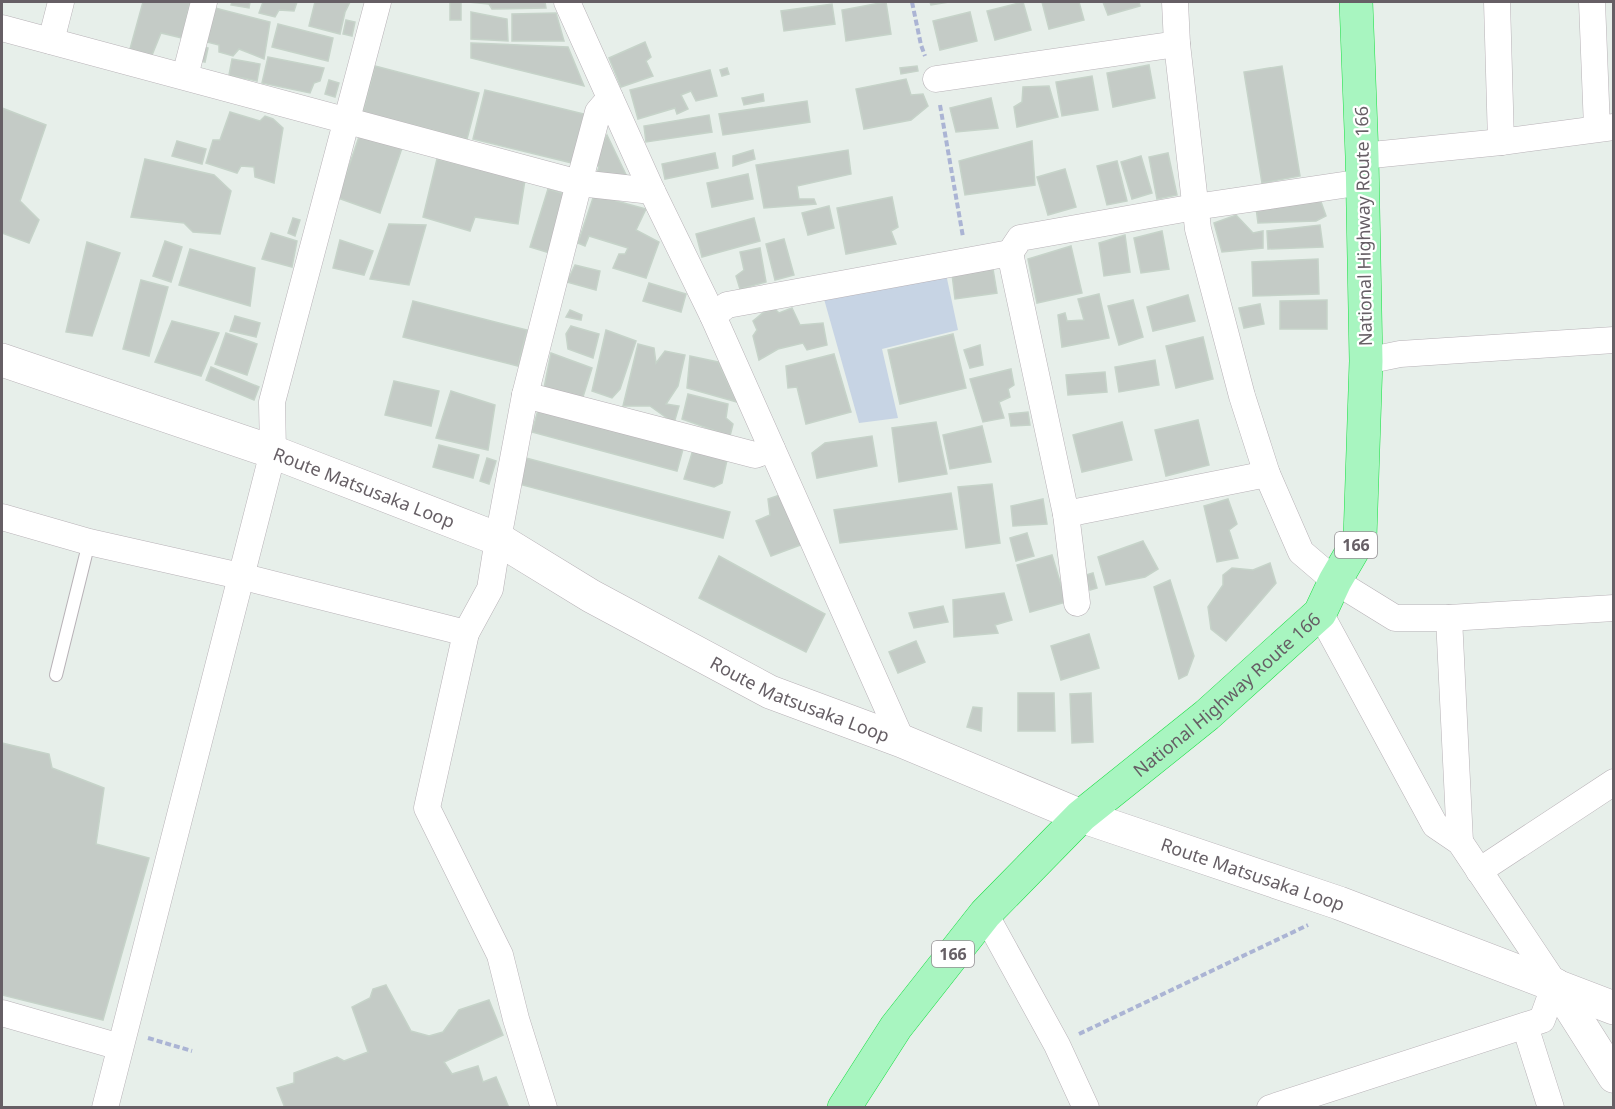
<svg xmlns="http://www.w3.org/2000/svg" width="1615" height="1109" viewBox="0 0 1615 1109" font-family="'Noto Sans',sans-serif">
<style>
.green{fill:#c7d4e4}
.building{fill:#c4cbc6;stroke:#c6d3c9;stroke-width:1.5}
.lines{fill:none;stroke-linecap:round;stroke-linejoin:round}
.service-casing{stroke:#b8b2b7;stroke-width:14}
.minor-casing{stroke:#b8b2b7;stroke-width:27}
.tertiary-casing{stroke:#b8b2b7;stroke-width:33}
.secondary-casing{stroke:#b8b2b7;stroke-width:34}
.trunk-casing{stroke:#18df43;stroke-width:34}
.path{stroke:#abb4d4;stroke-width:4;stroke-dasharray:6 3;stroke-linecap:butt}
.service{stroke:#fff;stroke-width:12}
.minor{stroke:#fff;stroke-width:26}
.tertiary{stroke:#fff;stroke-width:32}
.secondary{stroke:#fff;stroke-width:33}
.trunk{stroke:#a8f5c0;stroke-width:33}
.labels{text-anchor:middle;dominant-baseline:central;stroke-width:4.5;stroke-linejoin:round;paint-order:stroke}
.shield{fill:#fff;stroke:#948f93;stroke-width:1.5}
.shield-label{font-size:16px;font-weight:bold;fill:#665f65}
.street-label{font-size:18px;fill:#665f65;stroke:#fff}
</style>
<rect width="100%" height="100%" fill="#e7efea"/>
<path class="green" d="M946,274L958,330L882,349L898,418L859,423L824,299Z"/>
<g class="building">
<path d="M143,2H190L182,38L161,33L152,55L130,49Z"/>
<path d="M232,2H250L249,8L231,5Z"/>
<path d="M263,2H297L294,11L279,10L275,17L259,13Z"/>
<path d="M315,2H350L345,12L340,34L309,26Z"/>
<rect x="450" y="2" width="11" height="18"/>
<path d="M468,2H545L546,8L492,9L489,4Z"/>
<path d="M886,2L891,34L846,41L842,10Z"/>
<path d="M930,2H949L931,5Z"/>
<path d="M1023,2L1031,30L995,40L987,11Z"/>
<path d="M1042,2H1079L1084,20L1049,29Z"/>
<path d="M1103,2H1139L1140,6L1108,15Z"/>
<path d="M832,4L835,24L784,31L781,11Z"/>
<path d="M215,8L270,22L264,59L239,49L233,56L219,52V45L207,42Z"/>
<path d="M471,12L507,19L508,41L471,39Z"/>
<path d="M970,12L977,41L940,50L933,21Z"/>
<path d="M556,13L564,41H512V14Z"/>
<path d="M346,20L355,22L352,36L343,34Z"/>
<path d="M278,24L333,38L328,61L272,47Z"/>
<path d="M645,42L651,57L646,61L653,76L621,87L609,58Z"/>
<path d="M471,43L568,47L584,86L471,58Z"/>
<path d="M204,47L208,48L205,62L200,61Z"/>
<path d="M268,57L324,68L320,81L314,83L310,93L262,83Z"/>
<path d="M232,59L260,64L257,81L229,75Z"/>
<path d="M1149,65L1155,98L1113,107L1107,73Z"/>
<path d="M375,66L479,93L467,139L363,112Z"/>
<path d="M917,66L918,71L901,74L900,68Z"/>
<path d="M1282,66L1300,176L1262,183L1244,72Z"/>
<path d="M727,68L729,74L722,76L720,70Z"/>
<path d="M710,70L717,96L696,101L691,91L681,95L688,109L677,114L675,108L638,119L630,90Z"/>
<path d="M1092,76L1098,110L1062,116L1056,82Z"/>
<path d="M906,79L911,95L923,94L928,106L911,120L864,129L856,89Z"/>
<path d="M329,80L339,83L335,97L325,94Z"/>
<path d="M1049,86L1058,117L1017,127L1014,107L1022,102L1023,87Z"/>
<path d="M485,90L584,114L572,163L473,139Z"/>
<path d="M763,94L764,101L744,105L742,98Z"/>
<path d="M991,98L998,128L956,132L950,108Z"/>
<path d="M807,101L810,122L723,135L719,114Z"/>
<path d="M2,108L46,125L20,201L39,220L29,243L2,233Z"/>
<path d="M230,112L260,121L265,116L273,119L283,128L274,183L255,177L254,167L241,166L237,173L206,163L213,140H220Z"/>
<path d="M709,115L712,132L646,142L644,126Z"/>
<path d="M360,134L402,148L380,213L338,198Z"/>
<path d="M607,135L631,185L596,176L599,167L594,162Z"/>
<path d="M177,141L206,149L202,164L172,156Z"/>
<path d="M1032,141L1035,185L965,195L959,161Z"/>
<path d="M753,150L755,159L733,166V156Z"/>
<path d="M848,150L851,174L797,186L799,199H814L816,204L764,208L756,165Z"/>
<path d="M715,153L718,168L665,179L662,164Z"/>
<path d="M1168,153L1177,195L1157,199L1149,157Z"/>
<path d="M1141,156L1152,193L1132,199L1121,162Z"/>
<path d="M145,159L214,175L231,191L220,234L193,232L184,223L131,217Z"/>
<path d="M437,159L525,180L518,224L475,217L470,231L423,217Z"/>
<path d="M1117,161L1127,201L1107,205L1097,166Z"/>
<path d="M1065,169L1076,207L1048,215L1037,177Z"/>
<path d="M748,174L753,199L712,207L707,183Z"/>
<path d="M548,189L568,195L550,253L530,247Z"/>
<path d="M594,195L646,209L636,230L659,242L646,278L613,268L619,254H625L628,248L589,236L585,246L578,243Z"/>
<path d="M892,197L898,227L891,231L896,244L846,254L837,208Z"/>
<path d="M1320,199L1326,216L1316,221L1258,223L1256,208Z"/>
<path d="M829,206L834,228L808,235L802,213Z"/>
<path d="M1236,215L1253,233L1263,231V248L1222,252L1214,223Z"/>
<path d="M293,218L300,220L295,236L288,233Z"/>
<path d="M754,218L760,241L702,257L696,234Z"/>
<path d="M389,224L426,225L409,285L370,279Z"/>
<path d="M1320,225L1323,247L1268,249L1267,231Z"/>
<path d="M1162,231L1169,269L1141,273L1134,238Z"/>
<path d="M271,233L297,241L292,267L262,259Z"/>
<path d="M1125,235L1130,272L1104,276L1099,243Z"/>
<path d="M784,239L794,275L775,280L766,244Z"/>
<path d="M340,240L373,251L364,275L333,268Z"/>
<path d="M165,241L182,247L171,282L153,276Z"/>
<path d="M87,242L120,253L92,336L66,332Z"/>
<path d="M1071,246L1082,293L1037,303L1028,259Z"/>
<path d="M760,248L766,282L740,289L736,276L744,270L740,252Z"/>
<path d="M190,249L255,268L250,306L179,285Z"/>
<path d="M1318,259L1319,294L1253,296L1252,262Z"/>
<path d="M575,265L600,271L596,290L567,282Z"/>
<path d="M993,269L997,293L955,299L952,274Z"/>
<path d="M141,280L168,287L149,356L123,349Z"/>
<path d="M649,283L686,294L681,312L643,301Z"/>
<path d="M1099,294L1109,338L1062,347L1058,315L1065,313L1067,321L1084,320L1078,299Z"/>
<path d="M1188,295L1195,321L1153,331L1147,307Z"/>
<path d="M1133,300L1143,337L1119,345L1108,306Z"/>
<path d="M1327,300V329H1280V301Z"/>
<path d="M413,301L527,330L518,366L403,337Z"/>
<path d="M1260,304L1264,324L1244,328L1239,308Z"/>
<path d="M792,308L800,325L823,323L827,345L807,350L803,343L778,349L759,360L753,336L757,330L753,321L764,312L775,309L779,313Z"/>
<path d="M570,310L582,315L581,320L566,317Z"/>
<path d="M235,316L260,323L256,337L230,331Z"/>
<path d="M172,321L219,333L201,376L155,362Z"/>
<path d="M571,326L599,334L593,358L568,349L566,334Z"/>
<path d="M606,330L636,341L620,389L612,398L592,391Z"/>
<path d="M226,333L257,344L247,375L215,364Z"/>
<path d="M953,334L966,388L900,404L888,350Z"/>
<path d="M1203,337L1213,379L1176,388L1166,346Z"/>
<path d="M638,344L654,348L656,363L665,351L685,355L678,386L666,404L679,406L674,423L650,406H623Z"/>
<path d="M980,345L983,365L970,368L964,350Z"/>
<path d="M551,353L592,368L582,400L544,388Z"/>
<path d="M834,354L851,412L806,424L797,387L788,388L786,366Z"/>
<path d="M690,356L718,362L737,402L687,388Z"/>
<path d="M1155,360L1159,385L1119,392L1115,367Z"/>
<path d="M211,367L259,387L254,400L206,380Z"/>
<path d="M1011,369L1014,385L1008,389L1010,397L999,402L1004,418L983,422L970,379Z"/>
<path d="M1105,372L1107,392L1068,395L1066,375Z"/>
<path d="M394,381L439,391L431,426L385,415Z"/>
<path d="M451,391L495,405L488,450L436,438Z"/>
<path d="M688,394L728,404L726,418L733,424L730,436L682,419Z"/>
<path d="M538,410L683,449L677,471L532,432Z"/>
<path d="M1028,412L1030,425L1011,426L1009,414Z"/>
<path d="M1198,420L1209,465L1166,476L1155,430Z"/>
<path d="M936,422L947,474L899,482L892,428Z"/>
<path d="M1122,422L1132,460L1082,472L1073,435Z"/>
<path d="M982,426L991,462L950,469L943,435Z"/>
<path d="M872,436L877,466L817,478L812,453L825,443Z"/>
<path d="M439,445L479,455L473,478L433,467Z"/>
<path d="M693,450L727,460L722,483L714,487L684,479Z"/>
<path d="M487,458L496,461L489,484L480,481Z"/>
<path d="M526,458L730,512L723,538L519,484Z"/>
<path d="M992,484L1000,543L966,548L958,487Z"/>
<path d="M951,493L957,529L840,543L834,510Z"/>
<path d="M780,495L803,544L771,556L756,521L770,515L768,499Z"/>
<path d="M1043,499L1047,524L1013,526L1011,506Z"/>
<path d="M1228,499L1237,524L1229,530L1238,558L1217,562L1204,506Z"/>
<path d="M1027,533L1034,556L1016,561L1010,538Z"/>
<path d="M1143,541L1158,569L1145,577L1106,585L1098,557Z"/>
<path d="M1052,555L1066,602L1030,612L1017,565Z"/>
<path d="M719,556L825,614L806,652L699,598Z"/>
<path d="M1270,563L1276,583L1226,641L1211,629L1208,607L1223,585V575L1232,568L1253,570Z"/>
<path d="M1093,573L1097,588L1090,590L1086,575Z"/>
<path d="M1170,580L1194,656L1187,675L1179,679L1154,587Z"/>
<path d="M1004,593L1012,620L995,625L998,633L954,637L953,600Z"/>
<path d="M943,606L948,622L914,628L909,613Z"/>
<path d="M1089,634L1099,668L1061,680L1051,646Z"/>
<path d="M916,641L925,662L898,673L889,652Z"/>
<path d="M1018,693H1054L1055,731H1018Z"/>
<path d="M1091,693L1093,742L1072,743L1070,694Z"/>
<path d="M973,707L982,708L981,731L967,727Z"/>
<path d="M2,743L49,754L52,768L104,788L96,844L149,858L103,1020L2,995Z"/>
<path d="M386,985L411,1031L429,1036L443,1032L459,1010L489,1000L503,1035L444,1062L452,1074L478,1066L483,1082L496,1077L509,1108H285L277,1088L294,1083V1073L337,1057L344,1061L368,1052L352,1007L370,998L373,989Z"/>
</g>
<g class="lines">
<g class="service-casing">
<path id="service" d="M56,675L89,542"/>
</g>
<g class="minor-casing">
<g id="minor">
<path d="M567,2L652,191L713,316L902,741"/>
<path d="M1175,2L1177,44L1198,229L1242,396L1267,474L1301,552L1335,581L1395,618H1449L1614,608"/>
<path d="M1497,2L1501,142"/>
<path d="M1592,2L1597,128"/>
<path d="M2,28L579,183L652,191"/>
<path d="M51,41L61,2"/>
<path d="M185,76L204,2"/>
<path d="M936,79L1177,44"/>
<path d="M1362,156L1501,142L1614,127"/>
<path d="M1010,253L1020,238L1195,207L1363,182"/>
<path d="M713,316L727,305L1010,253L1066,514L1267,474"/>
<path d="M1366,361L1400,354L1614,340"/>
<path d="M525,395L755,455L772,449"/>
<path d="M1066,514L1077,603"/>
<path d="M2,517L89,542L240,576L466,633"/>
<path d="M1449,618L1460,842"/>
<path d="M1479,871L1614,782"/>
<path d="M985,914L1057,1045L1086,1108"/>
<path d="M2,1013L120,1047"/>
<path d="M1525,1026L1551,1108"/>
<path d="M105,1108L273,452L272,402L378,2"/>
<path d="M544,1108L516,1019L500,955L427,808L466,633L490,589L498,539L525,395L579,183L598,112L610,98"/>
<path d="M1270,1108L1542,1020L1555,984L1460,842L1435,825L1320,613"/>
</g>
</g>
<g class="tertiary-casing">
<path id="tertiary" d="M1555,984L1614,1077"/>
</g>
<g class="secondary-casing">
<g id="secondary">
<path id="s1" d="M2,360L273,452L498,539L591,596L770,692L902,741L1081,816L1339,903L1614,1008"/>
</g>
</g>
<g class="trunk-casing">
<g id="trunk">
<path id="s2" d="M844,1108L896,1027L985,914L1081,816L1207,715L1320,613L1335,581L1360,538L1366,361L1362,156L1356,2"/>
</g>
</g>
<g class="path">
<path d="M912,2L921,45L925,56"/>
<path d="M940,105L963,237"/>
<path d="M1079,1034L1308,925"/>
<path d="M148,1038L192,1051"/>
</g>
<use href="#service" class="service"/>
<use href="#minor" class="minor"/>
<use href="#tertiary" class="tertiary"/>
<use href="#secondary" class="secondary"/>
<use href="#trunk" class="trunk"/>
</g>
<g class="labels">
<g class="shield">
<rect x="1335" y="532" width="42" height="26" rx="4.5"/>
<rect x="932" y="941" width="42" height="26" rx="4.5"/>
</g>
<g class="shield-label">
<text x="1356" y="545">166</text>
<text x="953" y="954">166</text>
</g>
<g class="street-label">
<text transform="translate(1363 226) rotate(-91)">National Highway Route 166</text>
<text stroke="none"><textPath href="#s1" startOffset="384">Route Matsusaka Loop</textPath></text>
<text stroke="none"><textPath href="#s2" startOffset="567">National Highway Route 166</textPath></text>
<text stroke="none"><textPath href="#s1" startOffset="870">Route Matsusaka Loop</textPath></text>
<text stroke="none"><textPath href="#s1" startOffset="1356">Route Matsusaka Loop</textPath></text>
</g>
</g>
<rect width="1615" height="1109" fill="none" stroke="#665f65" stroke-width="6"/>
</svg>
